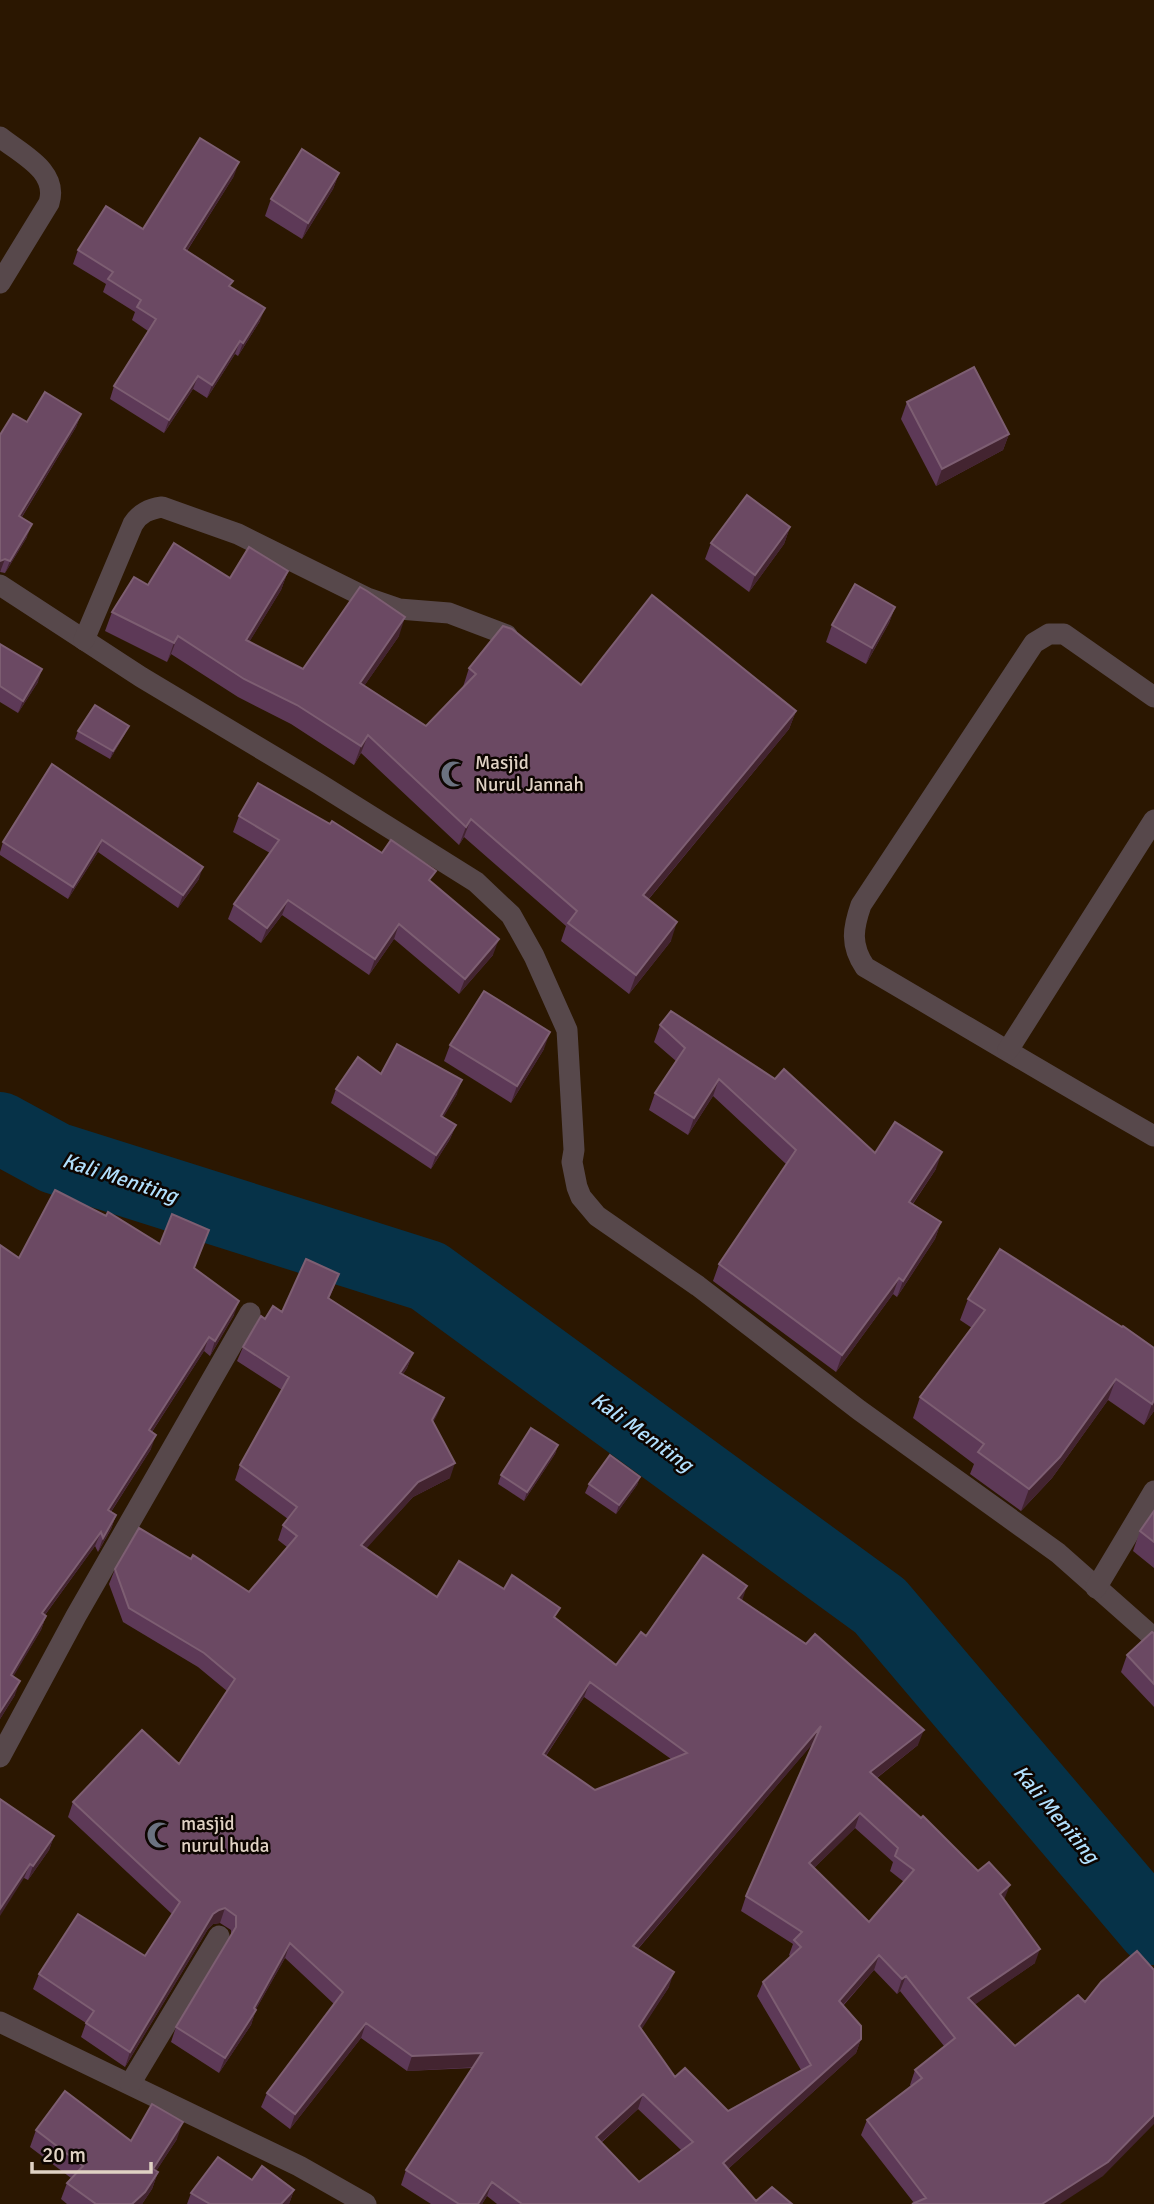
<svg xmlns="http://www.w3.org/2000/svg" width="1154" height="2204" viewBox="0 0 1154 2204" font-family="Signika,sans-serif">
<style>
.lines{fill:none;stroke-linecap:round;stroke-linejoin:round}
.river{stroke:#063248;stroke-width:72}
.minor{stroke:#57484b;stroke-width:21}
.wall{fill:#5d3957;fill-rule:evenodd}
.shaded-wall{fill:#432430}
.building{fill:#6b4963;stroke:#7d5e72;stroke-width:2;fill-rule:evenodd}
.labels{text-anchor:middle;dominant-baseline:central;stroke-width:5;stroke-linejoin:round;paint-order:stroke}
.poi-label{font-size:19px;fill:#e0d2c4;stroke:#0d0501;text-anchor:start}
.water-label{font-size:21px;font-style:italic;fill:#b1dffd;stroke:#0d0501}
</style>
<rect width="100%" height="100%" fill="#2b1701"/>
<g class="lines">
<path class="river" d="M0,1128L55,1158L428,1276L880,1606L1154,1929"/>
<g class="minor">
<path d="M0,137C21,154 59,171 49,203L0,283"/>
<path d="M0,585L141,677L318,783L476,882L511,915L534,956L567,1030L574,1150L572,1162L577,1187L581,1197L597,1216L698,1286L859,1410L1058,1553L1154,1638"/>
<path d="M84,640L133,524C140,513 149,509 162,507L238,534L367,598L399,609L449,613L507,635"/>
<path d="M1154,697L1064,634H1049L1034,643L861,905C853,928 850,945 865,967C961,1023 1057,1081 1154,1136"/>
<path d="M1008,1050L1154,820"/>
<path d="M1096,1588L1154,1491"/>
<path d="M0,1757L76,1616L250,1313"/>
<path d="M0,2022L299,2166L366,2204"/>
<path d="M130,2084L219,1936"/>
</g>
</g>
<g class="wall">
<path d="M339,173L333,189L302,239L265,216L271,199Z"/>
<path d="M234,176L187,251L231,287L260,321L238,356L235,354L207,398L193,389L164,433L110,399L114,386L148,331L132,320L135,312L103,292L106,284L73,264L78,250L143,229Z"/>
<path d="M907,402L1009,434L1003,450L936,486L901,419Z"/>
<path d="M81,414L76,427L22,517L27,537L5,573L0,572L27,422Z"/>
<path d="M790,527L784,544L749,592L705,559L711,543Z"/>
<path d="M288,571L281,590L249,642L303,669L399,636L364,686L426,726L463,687L469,668L581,685L796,711L789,729L648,900L671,941L629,994L561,941L566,926L464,837L459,845L361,753L354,765L291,724L238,697L171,654L167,662L105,631L112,612L148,585L230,578Z"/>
<path d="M895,607L889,623L866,664L826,642L832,625Z"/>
<path d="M0,644L38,682L18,713L0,702Z"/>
<path d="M78,731L125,734L110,759L75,739Z"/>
<path d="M52,764L199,879L178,908L98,852L68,899L0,855V852L3,842Z"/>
<path d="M239,816L330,824L432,882L493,955L459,994L394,939L369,975L282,915L261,943L228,919L234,904L270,853L233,832Z"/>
<path d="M660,1025L875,1153L936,1169L913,1204L941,1222L935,1239L897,1297L893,1294L836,1372L713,1281L719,1264L786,1164L713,1096L688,1135L649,1110L655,1093L676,1061L654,1042Z"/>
<path d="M450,1045L544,1049L511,1103L444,1061Z"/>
<path d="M381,1074L457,1094L443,1117L456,1125L450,1139L431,1169L331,1103L336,1089Z"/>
<path d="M209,1230L194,1269L234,1315L210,1356L204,1351L152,1432L151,1449L111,1512L116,1515L111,1529L98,1552L95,1546L45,1615L46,1616L41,1630L13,1676L15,1695L0,1719V1245L19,1258L160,1244Z"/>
<path d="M339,1274L329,1299L413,1353L407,1368L403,1374L444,1398L433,1422L450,1478L413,1497L366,1548L437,1597L504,1589L556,1618L616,1665L646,1636L742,1601L918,1745L877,1778L1004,1900L1035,1963L975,2004L1103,2176L914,2203L861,2135L867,2120L911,2086L910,2085L915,2070L944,2046L900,1991L897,1994L874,1970L843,2006L861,2039L856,2053L728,2169L756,2201L792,2204H497L487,2196L482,2204H431L401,2185L406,2170L473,2068L407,2071L361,2038L290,2129L261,2107L267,2093L334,2004L285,1958L256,2009L251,2025L219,2073L171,2042L176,2027L231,1936V1930L220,1923L213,1924L208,1929L125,2067L81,2037L86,2023L33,1989L39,1974L145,1956L172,1914L68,1817L73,1802L179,1764L227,1691L198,1667L123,1622L109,1584L115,1569L249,1592L287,1547L278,1540L283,1525L288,1519L235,1480L240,1465L282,1390L237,1361L243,1347L265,1319L282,1312ZM584,1697L671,1759L595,1790L546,1756ZM813,1743L746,1896L741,1911L793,1944L789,1955L791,1957L763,1982L757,1996L801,2070L728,2111L675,2077L641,2029L669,1987L638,1949ZM855,1828L893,1862L890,1871L904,1882L869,1922L814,1868ZM638,2109L681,2150L639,2182L601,2143Z"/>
<path d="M968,1299L1154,1348V1411L1144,1425L1108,1400L1052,1478L1021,1511L970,1474L974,1464L913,1418L920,1397L972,1328L960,1320Z"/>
<path d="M558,1445L555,1454L524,1501L498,1484L501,1475Z"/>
<path d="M640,1477L637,1485L616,1514L585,1493L589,1484Z"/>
<path d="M1154,1511V1568L1133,1551L1140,1531Z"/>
<path d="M1154,1633V1707L1121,1672L1127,1655Z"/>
<path d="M0,1799L54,1836L49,1850L28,1880L24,1878Z"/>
<path d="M36,2130L131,2141L177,2139L156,2171L158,2172L152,2189L142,2204H67L61,2199L67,2183L71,2178L30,2147Z"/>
<path d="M252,2180L294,2190L289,2204H187L191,2193Z"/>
</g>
<g class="shaded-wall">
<path d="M239,162L234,176L179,263L184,249Z"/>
<path d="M339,173L333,189L302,239L308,223Z"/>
<path d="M265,308L260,321L238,356L243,343Z"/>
<path d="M240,341L235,354L207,398L212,385Z"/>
<path d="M198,376L193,389L164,433L169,420Z"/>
<path d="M81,414L76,427L15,528L19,516Z"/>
<path d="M1009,434L1003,450L936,486L942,469Z"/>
<path d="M32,524L27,537L5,573L10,561Z"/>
<path d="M790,527L784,544L749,592L755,575Z"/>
<path d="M5,559L0,572V561Z"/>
<path d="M288,571L281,590L239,659L246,640Z"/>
<path d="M895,607L889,623L866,664L872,648Z"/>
<path d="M405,617L399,636L353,702L360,683Z"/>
<path d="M178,636L171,654L167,662L174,643Z"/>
<path d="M42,669L38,682L18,713L23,701Z"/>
<path d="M796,711L789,729L636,914L643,895Z"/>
<path d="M129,726L125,734L110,759L113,751Z"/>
<path d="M368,735L361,753L354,765L361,746Z"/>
<path d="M471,819L464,837L459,845L466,827Z"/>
<path d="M102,840L98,852L68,899L73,887Z"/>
<path d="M203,867L199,879L178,908L183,895Z"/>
<path d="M288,900L282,915L261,943L267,928Z"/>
<path d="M677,922L671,941L629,994L636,975Z"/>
<path d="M399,924L394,939L369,975L375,959Z"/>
<path d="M499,939L493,955L459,994L465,979Z"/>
<path d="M550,1032L544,1049L511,1103L517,1086Z"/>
<path d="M719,1079L713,1096L688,1135L694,1118Z"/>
<path d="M462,1080L457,1094L436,1130L441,1116Z"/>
<path d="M456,1125L450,1139L431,1169L436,1155Z"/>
<path d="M942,1152L936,1169L903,1218L909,1202Z"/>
<path d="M941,1222L935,1239L897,1297L903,1281Z"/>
<path d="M899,1278L893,1294L836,1372L842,1355Z"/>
<path d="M239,1301L234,1315L210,1356L215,1341Z"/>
<path d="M209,1337L204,1351L144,1444L149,1430Z"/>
<path d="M413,1353L407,1368L395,1387L400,1373Z"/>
<path d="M1116,1379L1108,1400L1052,1478L1021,1511L1029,1489Z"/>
<path d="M444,1398L438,1413L427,1435L432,1420Z"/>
<path d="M1154,1400V1411L1144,1425L1152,1404Z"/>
<path d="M156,1435L151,1449L103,1524L108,1510Z"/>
<path d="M558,1445L555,1454L524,1501L527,1492Z"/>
<path d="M455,1463L450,1478L413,1497L356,1560L361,1545L418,1482Z"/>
<path d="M640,1477L637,1485L616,1514L619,1505Z"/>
<path d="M116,1515L111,1529L98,1552L103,1538Z"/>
<path d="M101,1532L95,1546L36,1627L42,1613Z"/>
<path d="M747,1586L742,1601L738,1598Z"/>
<path d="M46,1616L41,1630L6,1689L11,1675Z"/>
<path d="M20,1681L15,1695L0,1719V1712Z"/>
<path d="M590,1682L584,1697L537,1769L543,1754Z"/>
<path d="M821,1726L815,1741L628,1960L633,1946Z"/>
<path d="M924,1730L918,1745L865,1787L870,1772Z"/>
<path d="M860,1813L855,1828L804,1878L809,1863Z"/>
<path d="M54,1836L49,1850L28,1880L33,1866Z"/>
<path d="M30,1864L24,1878L0,1916V1909Z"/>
<path d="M1010,1885L1004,1900L1000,1894Z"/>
<path d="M225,1908L220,1923L213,1924L208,1929L125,2067L130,2052L213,1914L219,1910Z"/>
<path d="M290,1943L285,1958L250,2020L256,2010L251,2025L219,2073L225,2058Z"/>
<path d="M1040,1949L1035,1963L963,2013L968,1998Z"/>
<path d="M879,1955L874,1970L833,2016L839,2001Z"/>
<path d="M674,1972L669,1987L634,2041L639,2026Z"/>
<path d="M906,1976L900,1991L897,1994L902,1979Z"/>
<path d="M366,2023L361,2038L290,2129L295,2114Z"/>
<path d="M861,2039L856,2053L718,2178L723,2163Z"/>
<path d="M482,2053L477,2067L407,2071L412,2056Z"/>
<path d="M643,2094L638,2109L590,2152L596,2137Z"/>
<path d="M1154,2115V2124L1103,2176L1060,2204H1042Z"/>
<path d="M183,2122L177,2139L147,2185L153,2169Z"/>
<path d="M158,2172L152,2189L142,2204H132Z"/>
<path d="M492,2182L487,2196L482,2204H478Z"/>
<path d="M294,2190L289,2204H281Z"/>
</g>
<g class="building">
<path d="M200,138L239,162L184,249L233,281L229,286L265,308L243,343L240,341L212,385L198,376L169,420L114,386L156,319L137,307L141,300L108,279L113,272L78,250L106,206L143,229Z"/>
<path d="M302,149L339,173L308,223L271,199Z"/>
<path d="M974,367L1009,434L942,469L907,402Z"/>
<path d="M45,392L81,414L19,516L32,524L10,561L5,559L0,561V435L13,414L27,422Z"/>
<path d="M747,495L790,527L755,575L711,543Z"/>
<path d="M174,543L230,578L249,547L288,571L246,640L303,669L360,587L367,591L405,617L360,683L426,726L476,674L469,668L503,626L512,629L581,685L652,595L796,711L643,895L677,922L636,975L568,923L577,911L471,819L466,827L368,735L361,746L297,705L244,679L178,636L174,643L112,612L134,577L148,585Z"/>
<path d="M855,584L895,607L872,648L832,625Z"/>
<path d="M0,644L42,669L23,701L0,686Z"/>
<path d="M95,705L129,726L113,751L78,731Z"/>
<path d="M52,764L203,867L183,895L102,840L73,887L3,842Z"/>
<path d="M258,783L330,824L332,821L382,853L391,840L436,871L429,880L499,939L465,979L399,924L375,959L288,900L267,928L234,904L279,840L239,816Z"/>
<path d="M484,991L550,1032L517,1086L450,1045Z"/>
<path d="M671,1011L775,1079L784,1069L875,1153L895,1122L942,1152L909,1202L941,1222L903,1281L899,1278L842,1355L719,1264L796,1150L719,1079L694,1118L655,1093L685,1048L660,1025Z"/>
<path d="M397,1044L462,1080L441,1116L456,1125L436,1155L336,1089L358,1057L381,1074Z"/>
<path d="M55,1190L106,1216L108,1212L160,1244L172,1214L209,1230L194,1268L239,1301L215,1341L209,1337L149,1430L156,1435L108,1510L116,1515L103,1538L101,1532L42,1613L46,1616L11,1675L20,1681L0,1712V1245L19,1258Z"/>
<path d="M1000,1249L1122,1327L1123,1326L1154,1348V1400L1152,1404L1116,1379L1060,1457L1029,1489L978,1452L984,1444L920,1397L985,1310L968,1299Z"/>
<path d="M306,1259L339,1274L328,1298L413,1353L400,1373L444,1398L432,1420L455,1463L418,1482L361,1545L437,1597L459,1561L504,1589L512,1575L560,1608L554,1617L616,1665L641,1632L646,1636L703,1555L747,1586L738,1598L806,1644L815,1634L924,1730L870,1772L921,1818L923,1816L978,1871L989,1862L1010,1885L1000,1894L1040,1949L968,1998L1015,2046L1078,1995L1085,2002L1101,1982L1137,1951L1154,1970V2115L1108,2162L1042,2204H912L926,2198L867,2120L922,2078L915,2070L955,2038L906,1976L902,1979L879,1955L839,2001L861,2026V2039L723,2163L756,2201L772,2187L792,2204H522L492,2182L478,2204H459L406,2170L482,2053L412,2056L366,2023L295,2114L267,2093L343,1992L290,1943L254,2008L256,2010L225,2058L176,2027L236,1927V1916L225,1908L219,1910L213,1914L130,2052L86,2023L94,2011L39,1974L78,1914L145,1956L180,1902L73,1802L142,1730L179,1764L235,1679L204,1653L129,1608L115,1569L139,1528L191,1559L193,1555L249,1592L297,1536L283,1525L297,1507L240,1465L289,1377L243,1347L261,1316L265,1319L273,1306L282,1312ZM590,1682L687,1753L595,1790L543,1754ZM821,1726L746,1896L802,1932L794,1940L801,1947L763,1982L811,2065L728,2111L685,2068L675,2077L639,2026L674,1972L633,1946ZM860,1813L898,1848L895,1856L914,1870L869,1922L809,1863ZM643,2094L693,2142L639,2182L596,2137Z"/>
<path d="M531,1428L558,1445L527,1492L501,1475Z"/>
<path d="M610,1455L640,1477L619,1505L589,1484Z"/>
<path d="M1154,1511V1542L1140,1531Z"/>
<path d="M1152,1632L1154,1633V1684L1127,1655Z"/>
<path d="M0,1799L54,1836L33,1866L30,1864L0,1909Z"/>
<path d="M65,2091L131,2141L152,2104L183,2122L153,2169L158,2172L145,2192L132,2204H96L67,2183L83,2166L36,2130Z"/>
<path d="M218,2157L252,2180L262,2166L294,2190L281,2204H210L191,2193Z"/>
</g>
<defs>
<g id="mosque-bare" transform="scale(2.1)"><path d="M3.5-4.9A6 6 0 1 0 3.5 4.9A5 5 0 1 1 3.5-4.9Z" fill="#6b7280" stroke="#0d0501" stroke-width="2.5" paint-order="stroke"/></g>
</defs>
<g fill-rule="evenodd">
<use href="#mosque-bare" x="454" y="774"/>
<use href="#mosque-bare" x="160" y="1835"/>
</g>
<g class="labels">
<g class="poi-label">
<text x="475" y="763">Masjid<tspan x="475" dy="22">Nurul Jannah</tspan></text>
<text x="181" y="1824">masjid<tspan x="181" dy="22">nurul huda</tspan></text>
</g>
<g class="water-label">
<text transform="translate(120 1178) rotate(18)">Kali Meniting</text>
<text transform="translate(642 1432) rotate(36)">Kali Meniting</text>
<text transform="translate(1056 1814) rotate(50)">Kali Meniting</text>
</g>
</g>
<path d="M32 2162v10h119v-10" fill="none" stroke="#e0d2c4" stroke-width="3.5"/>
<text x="42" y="2162" font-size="21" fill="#e0d2c4" stroke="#0d0501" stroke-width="5" paint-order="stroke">20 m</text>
</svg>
